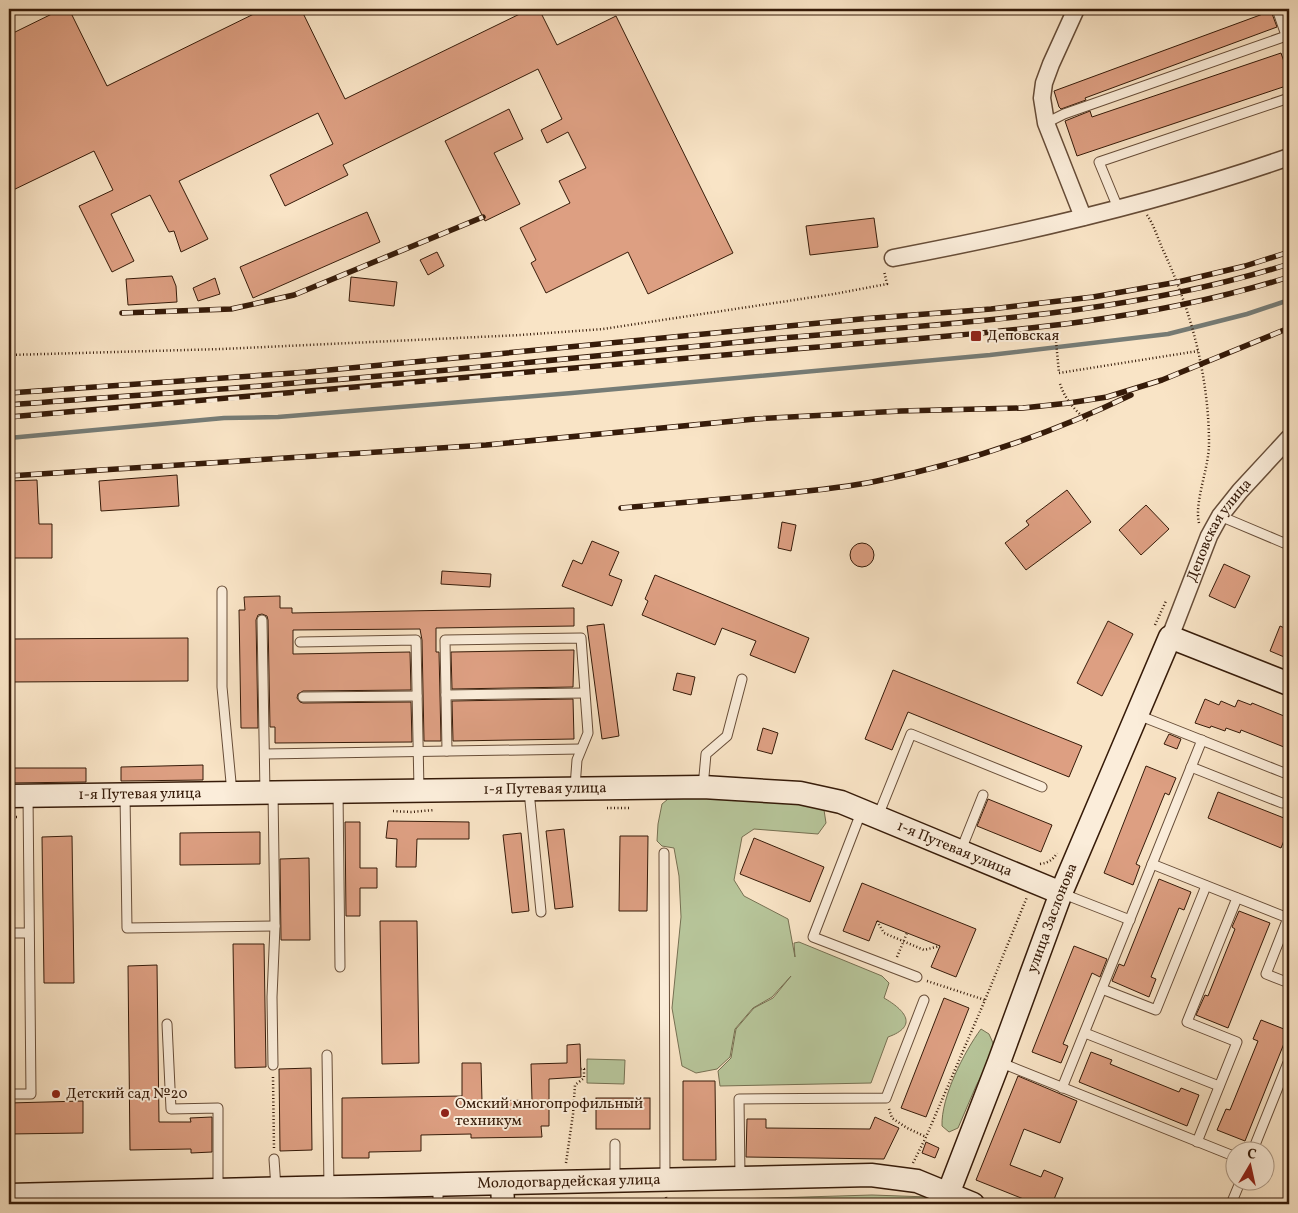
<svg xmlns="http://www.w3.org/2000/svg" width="1298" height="1213" viewBox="0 0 1298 1213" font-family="Vollkorn,serif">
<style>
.green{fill:#b7c59a;stroke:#767052}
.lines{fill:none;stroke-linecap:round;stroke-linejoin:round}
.stream{stroke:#767c76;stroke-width:4.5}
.building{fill:#dd9f82;stroke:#361b09}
.lane-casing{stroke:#674d38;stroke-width:11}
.street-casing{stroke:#674d38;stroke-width:19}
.secondary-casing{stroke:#361b09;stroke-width:25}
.path{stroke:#361b09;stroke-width:2.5;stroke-dasharray:1 2.5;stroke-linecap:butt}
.lane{stroke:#fbedda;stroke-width:9}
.street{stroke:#fbedda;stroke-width:16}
.secondary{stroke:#fbedda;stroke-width:22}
.rail-casing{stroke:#361b09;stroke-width:5.5}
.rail{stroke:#fbedda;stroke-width:4;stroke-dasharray:11;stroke-linecap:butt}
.poi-dot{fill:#8f2418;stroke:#fbedda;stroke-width:2}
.labels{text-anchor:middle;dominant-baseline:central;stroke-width:4;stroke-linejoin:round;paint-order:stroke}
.poi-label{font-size:15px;fill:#361b09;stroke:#fbedda;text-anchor:start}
.street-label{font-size:15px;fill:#361b09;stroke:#fbedda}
</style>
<rect width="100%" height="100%" fill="#f9e4c6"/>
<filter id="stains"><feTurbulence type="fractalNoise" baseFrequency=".004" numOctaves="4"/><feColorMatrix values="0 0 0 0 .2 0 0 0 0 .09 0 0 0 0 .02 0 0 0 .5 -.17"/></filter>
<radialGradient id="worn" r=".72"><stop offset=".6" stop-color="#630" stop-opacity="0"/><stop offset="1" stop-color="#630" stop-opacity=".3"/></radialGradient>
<g class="green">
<path d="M673,795L777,796L824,810L826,823L818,834L754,829L742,837L734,880L744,896L788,919L795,957L794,943L799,942L882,976L889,983L884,998C905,1010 919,1026 888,1037L871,1083L720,1086L718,1071L731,1058L736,1029L754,1008L773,998L791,976L772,997L753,1008L735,1029L730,1057L717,1069L696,1073L682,1066L672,1008L681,917L679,876L674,848L662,846L657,841L658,824L662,804Z"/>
<path d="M981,1029L989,1034L993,1043L990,1059L976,1086L958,1128L949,1132L942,1126C941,1097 964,1052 981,1029Z"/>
<path d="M587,1059L625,1060L624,1084L587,1083Z"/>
<path d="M872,1195L929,1197V1204H568Z"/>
</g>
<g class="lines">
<path class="stream" d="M9,438L224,418L278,417L572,393L990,355L1168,334L1247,314L1289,300"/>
</g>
<g class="building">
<path d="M62,9H69L107,86L264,9H301L345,99L530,9H539L557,45L616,16L733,253L648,294L628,252L546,293L531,263L536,260L520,228L570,203L559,181L586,168L568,132L547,143L541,130L562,119L538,69L343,165L348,175L285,206L270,175L333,144L318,113L179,181L208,239L181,252L174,231L169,232L150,195L111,214L134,261L112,272L79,206L113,190L94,151L9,192V35Z"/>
<path d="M1271,11L1277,27L1085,98L1086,100L1061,109L1059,107L1054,91Z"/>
<path d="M1281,53L1289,76V85L1077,156L1065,121L1090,111L1092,117Z"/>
<path d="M509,109L523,139L494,153L520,204L485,221L445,141Z"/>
<path d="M367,212L380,242L253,298L240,267Z"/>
<path d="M874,218L878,247L810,255L806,226Z"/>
<path d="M437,252L444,266L428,275L420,260Z"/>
<path d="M172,276L176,286L177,302L128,305L126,279Z"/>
<path d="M351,277L397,282L394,306L349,301Z"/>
<path d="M215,278L220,294L198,301L193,288Z"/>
<path d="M177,475L179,506L101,511L99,481Z"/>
<path d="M37,480L39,524H52V558H9V481Z"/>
<path d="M1067,490L1091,522L1026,570L1005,543L1029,525L1026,521Z"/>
<path d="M1146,505L1169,529L1141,555L1119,530Z"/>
<path d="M782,522L796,525L791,551L778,548Z"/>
<path d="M592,541L619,552L609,575L622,580L612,606L562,586L573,560L582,564Z"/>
<circle cx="862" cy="555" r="12"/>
<path d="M1224,564L1250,576L1235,608L1209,596Z"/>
<path d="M442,571L491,574L490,587L441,584Z"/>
<path d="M655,575L809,638L795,673L750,655L756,641L722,628L715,645L642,615L648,601L645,599Z"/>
<path d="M280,596V608H292V613L574,608V626L436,628V652H439L441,741H424L422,640L420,629L293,630V654L410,652L411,690L303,691L298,694L297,698L300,702L303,703L411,702L412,742L275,743V727H270L268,620L267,616L262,614L258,615L256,620L258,728H241L239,610H245L244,597Z"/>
<path d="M1108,621L1133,634L1102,696L1077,683Z"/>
<path d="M604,624L619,736L602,739L587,626Z"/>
<path d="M1280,626L1289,630V659L1270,651Z"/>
<path d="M188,638V681L9,682V639Z"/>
<path d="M574,650L573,687L452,689L451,652Z"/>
<path d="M893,670L1082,746L1069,777L908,712L892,750L865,739Z"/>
<path d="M677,673L695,677L691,695L673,690Z"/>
<path d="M573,699L574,739L453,741L452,701Z"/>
<path d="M1205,699L1219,705L1221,701L1235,707L1238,700L1251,705L1252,703L1289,718V749L1241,730L1240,733L1226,728L1225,731L1211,726L1210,728L1195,723Z"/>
<path d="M763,728L778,733L772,754L757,750Z"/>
<path d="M1169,734L1181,739L1177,749L1164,744Z"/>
<path d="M203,765V780L121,781V767Z"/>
<path d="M1146,766L1176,778L1169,795L1165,793L1150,830L1136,864L1140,866L1133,885L1104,873Z"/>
<path d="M9,768H86V782L9,783Z"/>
<path d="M1218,792L1289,820V828L1281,848L1208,818Z"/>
<path d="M988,799L1052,825L1041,852L977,826Z"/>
<path d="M388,821L469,822V839H417L416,867H396L397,839L386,838Z"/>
<path d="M345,822H360V868H377V888H360V916H346Z"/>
<path d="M564,829L573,907L555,909L546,831Z"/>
<path d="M260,832V864L180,865V833Z"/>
<path d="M521,833L529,911L512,913L503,835Z"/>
<path d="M72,836L74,983H44L42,837Z"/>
<path d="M620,836H648L647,911H619Z"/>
<path d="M754,838L824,867L810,902L740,874Z"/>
<path d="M309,858L310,940H281L280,859Z"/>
<path d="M1159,879L1191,892L1184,910L1179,908L1151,977L1156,979L1149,997L1112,981L1119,964L1124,966Z"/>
<path d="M862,883L976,929L956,977L931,967L940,946L877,921L869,941L843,931Z"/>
<path d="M1239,911L1270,923L1228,1028L1196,1015L1205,995L1208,996L1235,929L1232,927Z"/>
<path d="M380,921H417L419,1063L382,1064Z"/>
<path d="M233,944H264L266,1067L235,1068Z"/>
<path d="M1074,946L1107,959L1100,977L1092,973L1063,1044L1068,1046L1061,1063L1032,1052Z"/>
<path d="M157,965L159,1122H191L190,1118L212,1117V1152L191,1153V1149L130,1150L128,966Z"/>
<path d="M944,998L969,1008L926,1117L901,1108Z"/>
<path d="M1261,1020L1289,1031L1245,1141L1217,1130L1226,1109L1230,1110L1258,1041L1253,1039Z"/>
<path d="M580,1044L581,1077L549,1079V1126H541L542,1137L471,1138V1134L421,1135V1151L369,1152V1158H342V1098L462,1096V1063H481L482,1101L532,1100L531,1064L567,1063V1045Z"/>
<path d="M1091,1052L1112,1060L1110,1064L1179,1092L1181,1088L1199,1095L1187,1126L1079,1082Z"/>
<path d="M311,1068L312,1150L280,1151L279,1069Z"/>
<path d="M1018,1076L1077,1101L1060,1143L1024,1129L1010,1165L1041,1177L1044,1170L1063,1178L1052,1204H1036L976,1180Z"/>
<path d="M683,1081H715L716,1160H683Z"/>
<rect x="596" y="1098" width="54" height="31"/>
<path d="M83,1101V1133L9,1134V1103Z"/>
<path d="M875,1117L899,1128L884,1159L746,1157L747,1119H766V1128L870,1129Z"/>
<path d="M926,1142L939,1148L935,1158L922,1153Z"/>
</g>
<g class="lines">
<g class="lane-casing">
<g id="lane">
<path d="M1277,9L1289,44"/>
<path d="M1046,123L1064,114L1289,35"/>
<path d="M1118,208L1099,162L1289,98"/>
<path d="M1220,516L1284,543L1289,538"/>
<path d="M222,591V687L232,793"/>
<path d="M262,620L265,793"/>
<path d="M300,642L416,640L419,790"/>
<path d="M446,695L584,693"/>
<path d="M303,697L417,696"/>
<path d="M1138,715L1287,774"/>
<path d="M447,751L445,640L581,638L588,733L577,760L575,787"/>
<path d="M265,754L580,749"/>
<path d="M1191,767L1282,803"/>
<path d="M703,787L706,754L727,736L742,679"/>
<path d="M529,791L541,912"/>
<path d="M338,792L340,967"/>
<path d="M273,793L275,926L272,997L273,1065"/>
<path d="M125,795L127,928L275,926"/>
<path d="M862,810L813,937L917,977"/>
<path d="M878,816L911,734L1042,787"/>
<path d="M961,850L983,795"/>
<path d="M664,853L665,1180"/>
<path d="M1152,864L1288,918L1266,974L1289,983"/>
<path d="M1061,893L1130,920"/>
<path d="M9,933H29"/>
<path d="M1102,989L1156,1010L1206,886"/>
<path d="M167,1024L171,1109L218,1108V1204"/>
<path d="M1085,1033L1219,1086"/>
<path d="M327,1055L329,1187"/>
<path d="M999,1062L1236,1157"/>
<path d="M1062,1088L1202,740"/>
<path d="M9,1094H31L28,796"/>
<path d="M1197,1142L1237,1042L1187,1022L1237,898"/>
<path d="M615,1144V1181"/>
<path d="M1253,1150L1289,1060"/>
<path d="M274,1159L276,1188"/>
<path d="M740,1177L739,1099L886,1098L924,1000"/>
<path d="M438,1186V1204"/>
<path d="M312,1204V1188"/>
<path d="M1231,1204L1241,1180"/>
</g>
</g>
<g class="street-casing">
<g id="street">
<path d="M1076,9L1051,64L1044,83L1042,98L1046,123L1083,217"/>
<path d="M893,258C1027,233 1161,202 1289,157"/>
<path id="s1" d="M1170,637L1209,536L1220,516L1240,491L1289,438"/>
</g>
</g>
<g class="secondary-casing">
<g id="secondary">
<path id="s2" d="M9,796L703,787L800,793L841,802L1061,893"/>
<path d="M502,1184L503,1204"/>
<path id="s3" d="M9,1195C296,1187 584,1182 871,1175L917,1181L973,1204"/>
<path id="s4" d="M947,1204L948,1194L999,1062L1061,893L1170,637L1289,684"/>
</g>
</g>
<g class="path">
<path d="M1147,215C1154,225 1158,239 1163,250C1191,310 1209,377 1209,444C1209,468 1194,502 1199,523"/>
<path d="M1054,339L1056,341L1059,373L1198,351"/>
<path d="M9,355L222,349L521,335L603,329L834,294L887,284L884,271"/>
<path d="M1060,384C1065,399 1075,411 1088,421"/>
<path d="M1155,625L1166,601"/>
<path d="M607,808H630"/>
<path d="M393,811L411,812L434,810"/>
<path d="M9,817H17"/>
<path d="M1040,864C1048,863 1053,860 1057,853"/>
<path d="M877,921L884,933L924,950L940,946"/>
<path d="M897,957L907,933"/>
<path d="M927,981L985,1000"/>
<path d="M273,1077L274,1149"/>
<path d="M889,1109L892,1118L907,1128L926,1137"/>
<path d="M566,1163L573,1114L575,1085L584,1078V1069H581"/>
<path d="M913,1163L926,1137L985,1000L1027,897"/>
<path d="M666,1197L667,1204"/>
</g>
<use href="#lane" class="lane"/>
<use href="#street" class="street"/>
<use href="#secondary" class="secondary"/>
<g class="rail-casing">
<g id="rail">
<path d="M122,313L231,309L294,295L483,217"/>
<path d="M9,393L308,372L861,319L991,309L1093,297L1178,282L1245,266L1289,252"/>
<path d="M9,405C108,397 207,391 306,382C461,370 616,354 771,339C945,323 1121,317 1289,264"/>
<path d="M9,417C263,397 517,374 771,351C944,335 1122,330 1289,277"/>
<path d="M9,476L486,445L755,419L901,411L1023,408L1069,403L1107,397L1162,380L1289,328"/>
<path d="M621,508C666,504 711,500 757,496C797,492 838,489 877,481C966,463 1050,434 1131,395"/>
</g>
</g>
<use href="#rail" class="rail"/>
</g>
<g class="poi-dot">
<rect x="970" y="330" width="12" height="12" rx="2.5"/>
<circle cx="56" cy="1094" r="5"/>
<circle cx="445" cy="1113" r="5"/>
</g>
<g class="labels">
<g class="poi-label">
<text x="987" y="336">Деповская</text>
<text x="66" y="1094">Детский сад №20</text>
<text x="455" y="1104">Омский многопрофильный<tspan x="455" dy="17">техникум</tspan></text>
</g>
<g class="street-label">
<text stroke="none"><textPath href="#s1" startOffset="118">Деповская улица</textPath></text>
<text stroke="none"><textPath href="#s2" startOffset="536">1-я Путевая улица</textPath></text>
<text stroke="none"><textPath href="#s2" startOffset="131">1-я Путевая улица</textPath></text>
<text stroke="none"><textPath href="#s2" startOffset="956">1-я Путевая улица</textPath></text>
<text stroke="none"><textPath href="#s4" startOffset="305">улица Заслонова</textPath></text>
<text stroke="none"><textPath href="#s3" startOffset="560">Молодогвардейская улица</textPath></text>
</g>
</g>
<rect width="1298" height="1213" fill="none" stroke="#f9e4c6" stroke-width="30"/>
<rect x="10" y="10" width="1278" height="1193" fill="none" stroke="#361b09" stroke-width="2.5"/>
<rect x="15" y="15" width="1268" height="1183" fill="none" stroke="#361b09"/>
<g transform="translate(1250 1166) rotate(9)"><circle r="24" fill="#fbedda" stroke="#ac9986"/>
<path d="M0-4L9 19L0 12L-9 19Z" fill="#8f2418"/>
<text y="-8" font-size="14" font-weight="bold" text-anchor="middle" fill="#361b09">С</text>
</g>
<rect width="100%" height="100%" filter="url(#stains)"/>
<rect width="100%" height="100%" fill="url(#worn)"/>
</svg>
